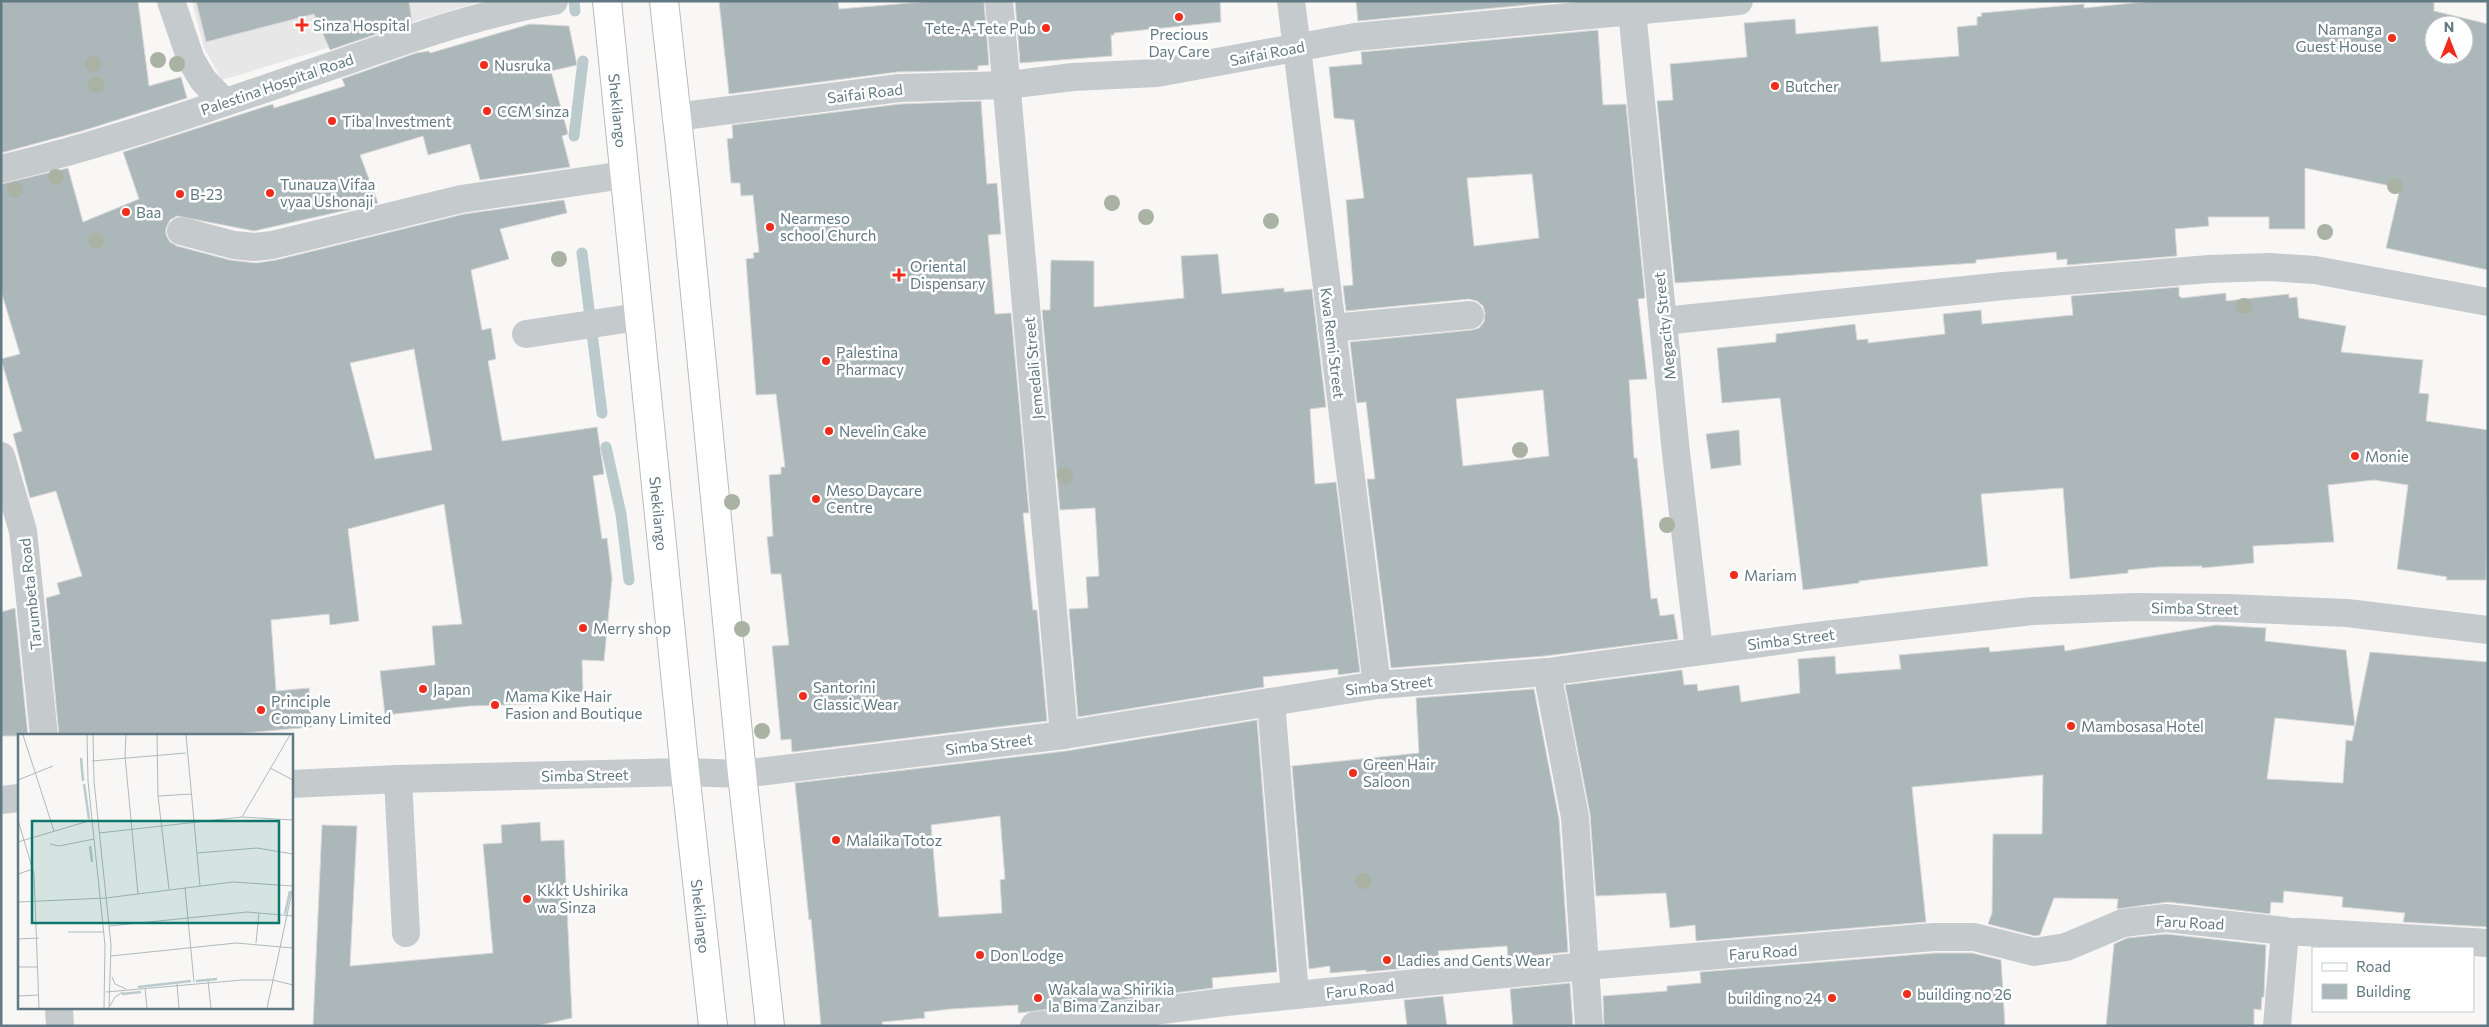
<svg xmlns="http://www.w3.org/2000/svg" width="2489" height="1027" viewBox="0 0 2489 1027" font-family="Commissioner,sans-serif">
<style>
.built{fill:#e6e7e6}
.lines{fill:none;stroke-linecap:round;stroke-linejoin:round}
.stream{stroke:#bbcbcd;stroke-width:11}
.building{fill:#acb7ba;stroke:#dad9d7;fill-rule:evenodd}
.major-casing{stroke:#b6bcbf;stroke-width:30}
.minor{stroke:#c5cacd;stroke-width:28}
.major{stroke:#fff;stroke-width:28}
.tree{fill:#a9b2a3}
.poi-dot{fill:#f02c1d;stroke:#fff;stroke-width:2}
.labels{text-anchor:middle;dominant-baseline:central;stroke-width:5;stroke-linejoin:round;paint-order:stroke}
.poi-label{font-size:15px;fill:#617982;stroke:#fff;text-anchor:start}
.street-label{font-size:15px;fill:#617982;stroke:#fff}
.inset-river{fill:none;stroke:#bbcbcd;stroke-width:2.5}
.inset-road{fill:none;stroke:#aebabd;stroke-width:1}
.view{fill:#0f766e;fill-opacity:0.15;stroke:#0f766e;stroke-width:2.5}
.inset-edge{fill:none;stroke:#617982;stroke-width:2.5}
</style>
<rect width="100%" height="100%" fill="#f8f7f5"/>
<path class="built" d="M192,1H482L222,80L204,48Z"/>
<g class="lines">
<g class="stream">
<path d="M574,1L575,11"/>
<path d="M574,136L583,61"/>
<path d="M582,253L602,413"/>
<path d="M606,447L621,514L629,580"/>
</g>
</g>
<g class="building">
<path d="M1,1H138L149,86L181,77L187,98L82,131L1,153Z"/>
<path d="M196,1H409L412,22L330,50L314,14L206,42Z"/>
<path d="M719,1H838L839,9L933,1H984L989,65L978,66V70L897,72L729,94Z"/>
<path d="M1015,1H1220L1221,22L1114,33V35H1111L1112,56L1020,63Z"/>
<path d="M1356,1H1569L1358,21Z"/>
<path d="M2152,1H2434V11L2488,24V270L2386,248L2400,188L2305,168V229H2269V217H2208L2209,226L2175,229L2177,256L2067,265V259L2057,260L2056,252L1976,260V263L1675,283L1657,101L1673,100L1670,64L1747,57L1744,23L1795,19L1796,34L1878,26L1881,62L1959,56L1957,27L1977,25V17L1982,16L1981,13L2084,4V8ZM2434,25H2464V55H2434Z"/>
<path d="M530,24L569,26L577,65L551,71L568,134L562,136L570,167L480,180L470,144L428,155L423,136L360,155L378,203L254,231L177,216L170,220L166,228V235L170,242L177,246L230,260L256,263L276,260L464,214L564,200L567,213L500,229L509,259L471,270L482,330L491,328L496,359L488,361L502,441L597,427L604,474L593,476L602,539L607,538L612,579L604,661L582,660L583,692L544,693V704L470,706L385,715L380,671L435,665L432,626L462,624L444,504L348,529L359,621L330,625L329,614L271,620L276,691L309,688L312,727L212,736H59L46,598L60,594L57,583L82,576L56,491L30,498L13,434L22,431L1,359L20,354L1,291V184L68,168L83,222L139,199L123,152L273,104L274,108L345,86L342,79L416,53L429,51L430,53ZM414,349L432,450L375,459L350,363Z"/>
<path d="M1598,30L1603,105L1626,104L1645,298L1638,299L1647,379L1629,380L1634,458H1637L1651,599L1657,598L1660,616L1674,614L1678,639L1545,656L1391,668L1367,479H1375L1366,402L1357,403L1350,342L1472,330L1479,328L1484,322L1485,313L1483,306L1477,301L1469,299L1346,311L1343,286L1353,285L1346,200L1364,198L1354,120L1334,118L1329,67L1362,64L1361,52ZM1532,174L1539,238L1474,246L1467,178ZM1543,390L1549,456L1463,466L1456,399Z"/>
<path d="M981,101L987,184L997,183L1001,234L988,235L995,314L1011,313L1029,513H1023L1033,610H1037L1047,721L792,752L791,739L781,740L772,646L789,645L781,574H771L767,537L773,536L769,475L781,474V467H785L776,394L756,395L746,259L754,258L753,253L759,252L753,195L741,196L740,183H731L727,139L733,138L732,125L900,104Z"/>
<path d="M1218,254L1222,294L1284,288V292L1312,289L1326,407L1310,409L1315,484L1336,482L1360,672L1338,675V669L1263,677L1264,687L1078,717L1069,609L1088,608L1086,577L1099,576L1095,508L1060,510L1042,310H1050L1051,260L1094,261V307L1184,298L1181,256Z"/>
<path d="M2179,287V296L2182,298L2226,293V301L2289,294V298L2297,297L2299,318L2346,326L2341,352L2423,360L2419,393L2429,394L2426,421L2488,430L2486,580H2446L2447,577L2397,569L2408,485L2374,480L2328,485L2334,542L2253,546L2254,563L2202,568V566L2158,567L2128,570V573L2070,579L2063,488L1981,494L1988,566L1859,581V583L1803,590L1780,398L1722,403L1717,348L1776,342V334L1855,324L1857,340L1868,339V343L1945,334L1943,314L1981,310L1982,324L2073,315L2071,296Z"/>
<path d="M1739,430L1741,465L1711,469L1706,434Z"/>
<path d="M15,608L28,736H1V612Z"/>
<path d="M2216,625L2266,628L2265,641L2346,650L2355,726L2275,718L2267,779L2343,783L2346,740L2352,741L2370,652L2488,662V927L2403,922L2405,913L2342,907L2343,897L2284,891L2283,903L2271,902L2270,914L2168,902L2117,909L2118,899L2054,898L2040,935L2035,936L1988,924L1992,913L1993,834H2042L2043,775L1912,787L1926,922L1696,941L1695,925L1670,928L1666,893L1596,896L1590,814L1565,685L1682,670L1684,685L1697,684L1698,691L1739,685L1741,702L1800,693L1798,659L1835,656L1836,674L1901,669L1899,655L1989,647L1990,652L2064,645L2065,651Z"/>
<path d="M1534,689L1559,819L1568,952L1508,958L1507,946L1438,951L1440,965L1366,972V970L1330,973V966L1309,969L1292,766L1419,753L1416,698Z"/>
<path d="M1257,720L1277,972L1212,978L1213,988L1027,1012L1018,1013V1005L951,1009L924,1012L925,1018L882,1022L883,1026H821L811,919L809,920L795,783L1066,751ZM1000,816L1005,879L1000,880L1002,913L939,917L931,825Z"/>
<path d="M540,822L541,841L564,840L572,1018L536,1026H313L322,825L357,826L350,966L493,953L483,844L502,843L501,825Z"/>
<path d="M2166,934L2266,945L2264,997H2262L2261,1010L2254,1009V1026H2106L2114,944L2127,938Z"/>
<path d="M1935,953H1972L2001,960L2005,1026H1604L1603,996L1667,991V986L1701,983L1700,972Z"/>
<path d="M1570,983L1573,1026H1513L1510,989Z"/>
<path d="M1443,996L1447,1026H1407L1404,1000Z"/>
</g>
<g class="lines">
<g class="major-casing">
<g id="major">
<path id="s1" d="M607,1L685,772L713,1026"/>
<path d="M664,1L685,191L742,774L770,1026"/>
</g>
</g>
<g class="minor">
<path d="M171,1L191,60L203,80L224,102"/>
<path d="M999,1L1064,735"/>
<path d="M1291,1L1377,685"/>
<path d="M1631,1L1676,453L1699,651"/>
<path d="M676,117L899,88L1008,85L1073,77L1157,73L1355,37L1739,1"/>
<path d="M1,169C116,142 228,101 340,63C409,39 481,13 554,1"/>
<path d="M181,231L234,245L254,247L272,245L461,199L624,175"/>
<path d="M1663,321L2004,286L2209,269L2269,267L2315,270L2488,302"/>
<path d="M1332,328L1470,315"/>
<path d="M526,334L638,317"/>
<path d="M1,456L23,531L44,736"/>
<path d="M1547,672L1575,817L1589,1026"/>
<path d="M1271,702L1295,995"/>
<path d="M398,779L406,933"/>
<path d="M291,784L398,779L685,772L742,774L1064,735L1377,685L1547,672L1806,637L2032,611L2135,607L2229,608L2347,613L2488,630"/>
<path d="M1,800L19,798"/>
<path d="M59,1008L60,1026"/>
<path d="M1034,1026L1226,1002L1586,966L1934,937H1974L2034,952L2066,947L2123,923L2166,918L2285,931L2488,943"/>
<path d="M2277,1026L2285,931"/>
</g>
<use href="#major" class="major"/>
</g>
<g class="tree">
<circle cx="158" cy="60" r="8"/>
<circle cx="93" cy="64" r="8"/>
<circle cx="177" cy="64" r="8"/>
<circle cx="96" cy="85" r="8"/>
<circle cx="56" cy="177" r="8"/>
<circle cx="2395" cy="186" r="8"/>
<circle cx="15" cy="190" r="8"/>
<circle cx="1112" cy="203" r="8"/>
<circle cx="1146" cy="217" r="8"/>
<circle cx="1271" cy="221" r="8"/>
<circle cx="2325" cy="232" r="8"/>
<circle cx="96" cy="241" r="8"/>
<circle cx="559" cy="259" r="8"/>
<circle cx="2244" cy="306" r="8"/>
<circle cx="1520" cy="450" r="8"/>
<circle cx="1065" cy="476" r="8"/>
<circle cx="732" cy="502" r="8"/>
<circle cx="1667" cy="525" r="8"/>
<circle cx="742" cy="629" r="8"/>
<circle cx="762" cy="731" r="8"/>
<circle cx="1363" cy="881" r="8"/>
</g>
<g class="poi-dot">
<circle cx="1179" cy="17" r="5"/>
<path d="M299.5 17.5h5v5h5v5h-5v5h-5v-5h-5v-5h5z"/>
<circle cx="1046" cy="28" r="5"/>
<circle cx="2392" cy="38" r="5"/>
<circle cx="484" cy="65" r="5"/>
<circle cx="1775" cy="86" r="5"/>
<circle cx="487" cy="111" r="5"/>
<circle cx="332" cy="121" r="5"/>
<circle cx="270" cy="193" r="5"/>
<circle cx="180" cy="194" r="5"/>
<circle cx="126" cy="212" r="5"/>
<circle cx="770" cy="227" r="5"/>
<path d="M896.5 267.5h5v5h5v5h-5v5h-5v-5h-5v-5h5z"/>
<circle cx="826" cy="361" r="5"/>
<circle cx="829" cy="431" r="5"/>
<circle cx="2355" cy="456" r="5"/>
<circle cx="816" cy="499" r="5"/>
<circle cx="1734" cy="575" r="5"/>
<circle cx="583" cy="628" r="5"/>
<circle cx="423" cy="689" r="5"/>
<circle cx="803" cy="696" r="5"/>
<circle cx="495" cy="705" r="5"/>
<circle cx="261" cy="710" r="5"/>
<circle cx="2071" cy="726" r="5"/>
<circle cx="1353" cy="773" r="5"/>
<circle cx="836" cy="840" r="5"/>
<circle cx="527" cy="899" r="5"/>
<circle cx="980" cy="955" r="5"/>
<circle cx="1387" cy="960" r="5"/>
<circle cx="1907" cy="994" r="5"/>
<circle cx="1038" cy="998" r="5"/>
<circle cx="1832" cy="998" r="5"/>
</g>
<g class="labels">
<g class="poi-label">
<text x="313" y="25">Sinza Hospital</text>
<text x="1036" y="28" text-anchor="end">Tete-A-Tete Pub</text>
<text x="2382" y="29" text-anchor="end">Namanga<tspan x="2382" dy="17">Guest House</tspan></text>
<text x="1179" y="34" text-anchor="middle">Precious<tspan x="1179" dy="17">Day Care</tspan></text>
<text x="494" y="65">Nusruka</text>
<text x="1785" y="86">Butcher</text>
<text x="497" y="111">CCM sinza</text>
<text x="342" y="121">Tiba Investment</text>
<text x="280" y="184">Tunauza Vifaa<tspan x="280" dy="17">vyaa Ushonaji</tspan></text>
<text x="190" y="194">B-23</text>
<text x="136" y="212">Baa</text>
<text x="780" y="218">Nearmeso<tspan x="780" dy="17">school Church</tspan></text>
<text x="910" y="266">Oriental<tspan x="910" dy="17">Dispensary</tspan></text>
<text x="836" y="352">Palestina<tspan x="836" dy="17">Pharmacy</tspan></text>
<text x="839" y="431">Nevelin Cake</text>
<text x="2365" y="456">Monie</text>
<text x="826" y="490">Meso Daycare<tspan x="826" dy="17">Centre</tspan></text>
<text x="1744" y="575">Mariam</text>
<text x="593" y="628">Merry shop</text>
<text x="813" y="687">Santorini<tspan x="813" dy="17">Classic Wear</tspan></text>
<text x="433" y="689">Japan</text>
<text x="505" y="696">Mama Kike Hair<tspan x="505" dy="17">Fasion and Boutique</tspan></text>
<text x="271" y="701">Principle<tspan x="271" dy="17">Company Limited</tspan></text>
<text x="2081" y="726">Mambosasa Hotel</text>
<text x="1363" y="764">Green Hair<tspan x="1363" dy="17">Saloon</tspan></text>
<text x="846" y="840">Malaika Totoz</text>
<text x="537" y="890">Kkkt Ushirika<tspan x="537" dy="17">wa Sinza</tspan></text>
<text x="990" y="955">Don Lodge</text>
<text x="1397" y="960">Ladies and Gents Wear</text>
<text x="1048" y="989">Wakala wa Shirikia<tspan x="1048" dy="17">la Bima Zanzibar</tspan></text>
<text x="1917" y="994">building no 26</text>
<text x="1822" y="998" text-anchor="end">building no 24</text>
</g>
<g class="street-label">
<text transform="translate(1267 53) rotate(-11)">Saifai Road</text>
<text transform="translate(277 84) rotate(-19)">Palestina Hospital Road</text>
<text transform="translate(865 93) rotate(-7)">Saifai Road</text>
<text stroke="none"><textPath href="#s1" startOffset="110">Shekilango</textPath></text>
<text transform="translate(1664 326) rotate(-96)">Megacity Street</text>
<text transform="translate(1333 343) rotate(83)">Kwa Remi Street</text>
<text transform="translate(1033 368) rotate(-95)">Jemedali Street</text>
<text stroke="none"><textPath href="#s1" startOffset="515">Shekilango</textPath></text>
<text transform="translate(30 594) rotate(-96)">Tarumbeta Road</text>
<text transform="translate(2195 608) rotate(1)">Simba Street</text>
<text transform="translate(1791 639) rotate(-7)">Simba Street</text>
<text transform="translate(1389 685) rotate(-6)">Simba Street</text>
<text transform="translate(989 744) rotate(-7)">Simba Street</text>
<text transform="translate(585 775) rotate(-1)">Simba Street</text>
<text stroke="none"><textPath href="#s1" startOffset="920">Shekilango</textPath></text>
<text transform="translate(2190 922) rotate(3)">Faru Road</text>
<text transform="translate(1763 952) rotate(-4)">Faru Road</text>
<text transform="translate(1360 989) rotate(-6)">Faru Road</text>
</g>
</g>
<g transform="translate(18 734)">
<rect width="275" height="275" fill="#f8f7f5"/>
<path class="inset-river" d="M63,24L65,47M66,50L71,85M72,112L74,128M267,180L272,157M178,247L199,245M120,253L173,247M104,260L123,258"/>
<path class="inset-road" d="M5,1L36,97M69,1L70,47L87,211L86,274M75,1L76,47L93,211L91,274M108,1L107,22L120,160M139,1L140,62L151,155M168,1L182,152M74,27L168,19M252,34L275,46M0,46L35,32M140,62L174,60M224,83L272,1M0,86L16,140L21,274M81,99L224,83L275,86M0,108L74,86M32,110L41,112L76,105M179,119L239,114L275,120M0,140L15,135M167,154L176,248M0,168L88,164L215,148L275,152M91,192L229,178L275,182M50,198H86M0,205L21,204M238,209L241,179M93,222L218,209L275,214M0,233H20M94,243L97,250L108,255M190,247L193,274M159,250L161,274M127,254L129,274M88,258L224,246H255L275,251M0,262L21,261M92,272L97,263L105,258M249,274L275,153"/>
<path class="view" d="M14,87H261V189H14Z"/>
<rect width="275" height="275" class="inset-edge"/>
</g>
<rect width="2489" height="1027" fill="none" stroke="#617982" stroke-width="5"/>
<rect x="2312" y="947" width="162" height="65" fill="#ffffff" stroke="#c0c9cd"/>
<rect x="2322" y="963" width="25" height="8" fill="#ffffff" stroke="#c0c9cd"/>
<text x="2356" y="972" font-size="15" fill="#617982">Road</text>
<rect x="2322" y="984" width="25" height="15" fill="#acb7ba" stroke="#c0c9cd"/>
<text x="2356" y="997" font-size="15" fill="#617982">Building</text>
<g transform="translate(2449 40)"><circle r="24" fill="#ffffff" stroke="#c0c9cd"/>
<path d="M0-4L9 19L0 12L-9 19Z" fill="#f02c1d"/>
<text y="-8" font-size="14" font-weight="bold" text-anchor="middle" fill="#617982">N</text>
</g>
</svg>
